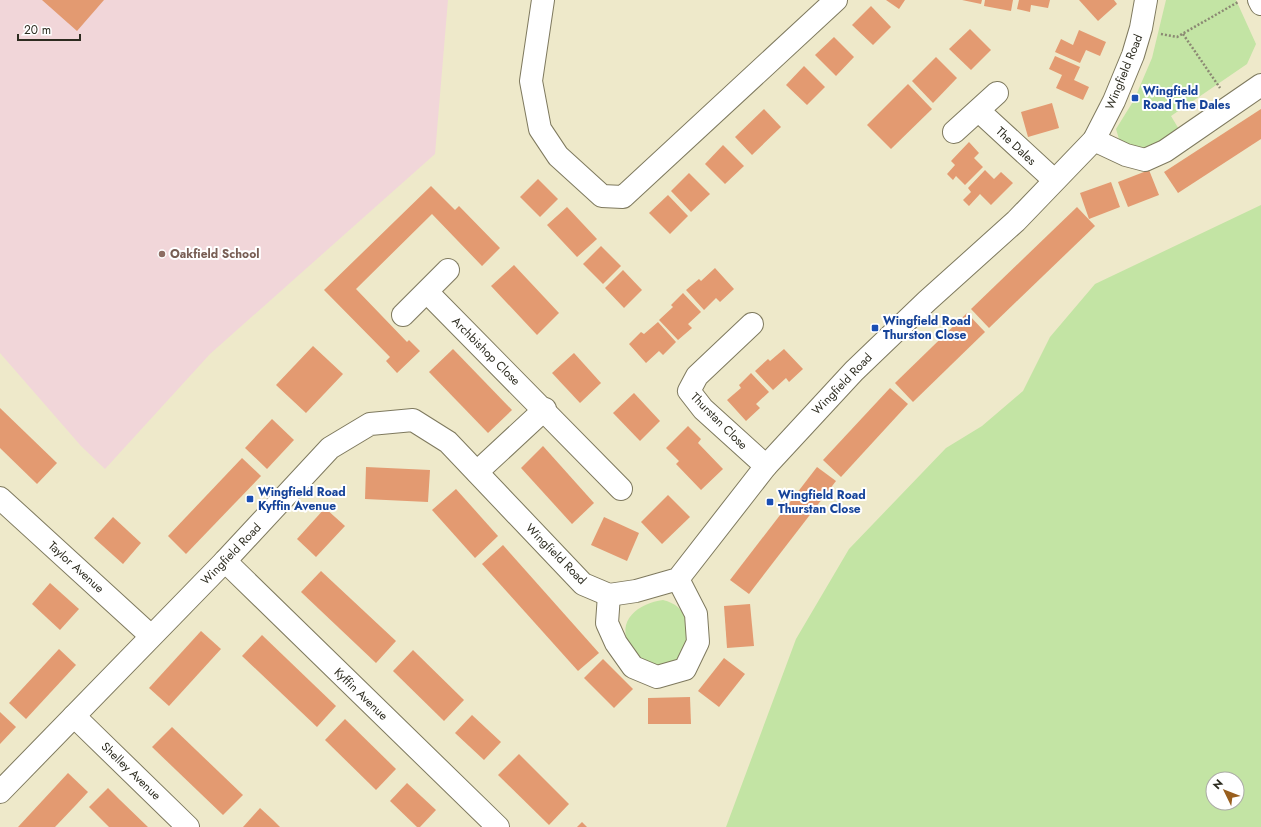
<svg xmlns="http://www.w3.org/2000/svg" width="1261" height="827" viewBox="0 0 1261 827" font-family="Jost,sans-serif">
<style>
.education{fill:#f1d6d9}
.green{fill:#c3e4a4;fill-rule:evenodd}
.building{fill:#e39a71}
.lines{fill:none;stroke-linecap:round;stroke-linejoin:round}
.minor-casing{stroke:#7e795e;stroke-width:24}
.path{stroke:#8b8873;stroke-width:2.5;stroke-dasharray:2 2;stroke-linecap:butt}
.minor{stroke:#fff;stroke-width:22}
.transit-dot{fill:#1a4fb4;stroke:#fff;stroke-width:1.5}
.education-dot{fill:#8d6e63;stroke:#fff;stroke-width:1.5}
.labels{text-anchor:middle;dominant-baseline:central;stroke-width:4;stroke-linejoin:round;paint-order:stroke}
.street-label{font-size:12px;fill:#2d2c20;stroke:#fff}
.transit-label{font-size:12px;font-weight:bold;fill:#164399;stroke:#fff;text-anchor:start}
.education-label{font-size:12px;font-weight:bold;fill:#785e54;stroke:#fff;text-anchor:start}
</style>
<rect width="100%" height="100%" fill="#eee9ca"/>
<path class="education" d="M0,0H448L435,154L210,354L105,469L81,446L0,353Z"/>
<g class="green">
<path d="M1166,0H1236L1256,44L1247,64L1171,116L1180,131L1154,148H1133L1119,139L1116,129L1134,100L1152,58Z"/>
<path d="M1261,205V827H726L796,639L849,549L946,448L982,426L1023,391L1050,337L1095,284ZM1213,779H1237V803H1213Z"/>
<path d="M663,600C688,606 690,627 689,649L669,670C661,667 650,665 643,661C638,658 634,652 631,647C614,621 639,603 663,600Z"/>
</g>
<g class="building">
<path d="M42,0H104L77,31Z"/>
<path d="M886,0H905L899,9Z"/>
<path d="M962,0H982L981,4Z"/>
<path d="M985,0H1013L1011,11L984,6Z"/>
<path d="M1019,0H1050L1048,8L1031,5L1030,12L1017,9Z"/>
<path d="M1079,0H1114L1117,4L1098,21Z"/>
<path d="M871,6L891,27L873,45L852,25Z"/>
<path d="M970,29L991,50L971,70L949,49Z"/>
<path d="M1079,30L1106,42L1100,56L1086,50L1080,63L1055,52L1061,39L1073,45Z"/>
<path d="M834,37L854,57L836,76L815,55Z"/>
<path d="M1055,56L1080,67L1074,80L1089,87L1083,100L1056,88L1062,75L1049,69Z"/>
<path d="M936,57L957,78L933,103L912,81Z"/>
<path d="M804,66L825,87L807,105L786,85Z"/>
<path d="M908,84L932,109L891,149L867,125Z"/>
<path d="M1052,103L1059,128L1028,137L1021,112Z"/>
<path d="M764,109L781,127L752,155L735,137Z"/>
<path d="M1261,109V139L1178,193L1164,172Z"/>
<path d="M969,142L979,153L974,158L983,167L965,185L956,176L953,180L947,174L955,165L951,161Z"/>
<path d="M723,145L744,166L725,184L705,164Z"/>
<path d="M985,170L994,179L1001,172L1013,183L991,205L980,194L969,206L963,200L971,192L968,188Z"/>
<path d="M1149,170L1159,195L1128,207L1118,182Z"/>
<path d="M689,173L710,194L691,212L671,191Z"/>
<path d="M538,179L558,199L540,217L520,197Z"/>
<path d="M1111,182L1120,207L1089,219L1080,193Z"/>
<path d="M431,186L455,210L459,206L500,248L482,266L432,214L356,289L407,342L409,340L420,351L397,373L386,361L390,357L324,290Z"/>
<path d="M668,195L688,216L670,234L649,213Z"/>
<path d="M567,207L597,239L577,257L547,225Z"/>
<path d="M1077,207L1095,226L989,328L971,309Z"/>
<path d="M601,246L621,266L603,284L583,264Z"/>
<path d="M514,265L559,313L537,335L491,286Z"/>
<path d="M715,268L734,289L720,302L716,298L704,310L686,290L699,279L701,281Z"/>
<path d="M623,270L642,290L624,308L605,288Z"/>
<path d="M683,293L701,312L688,324L692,328L678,340L659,320L673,307L671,305Z"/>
<path d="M967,313L985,332L913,402L895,383Z"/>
<path d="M658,322L676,342L663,355L659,351L646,363L629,344L641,332L644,334Z"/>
<path d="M313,346L343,374L306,413L276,385Z"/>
<path d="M453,349L512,410L488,433L429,372Z"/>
<path d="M784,349L803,369L789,382L786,378L773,390L755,371L768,359L770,361Z"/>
<path d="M574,353L601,383L580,403L552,373Z"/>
<path d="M751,373L769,392L756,404L760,408L746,421L727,400L741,388L739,385Z"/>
<path d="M890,388L908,404L841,477L823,460Z"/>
<path d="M634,393L660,421L640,441L613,413Z"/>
<path d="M0,408L57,463L37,484L0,448Z"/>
<path d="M272,419L294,440L267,469L245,448Z"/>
<path d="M688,426L701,439L698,443L723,469L701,490L676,464L679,461L666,448Z"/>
<path d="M543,446L594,503L572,524L521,468Z"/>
<path d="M242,458L261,476L186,554L168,536Z"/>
<path d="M366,467L430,470L428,502L365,499Z"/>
<path d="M817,467L836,481L749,594L730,580Z"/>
<path d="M456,489L498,536L475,558L432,510Z"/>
<path d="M668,495L690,517L662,544L641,522Z"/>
<path d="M325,508L345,526L316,557L297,539Z"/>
<path d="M113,517L141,543L123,564L94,538Z"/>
<path d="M604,517L639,533L627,561L591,545Z"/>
<path d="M503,545L599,653L578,671L482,564Z"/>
<path d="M321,571L396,641L376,663L301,592Z"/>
<path d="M50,583L79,609L60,630L32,604Z"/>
<path d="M750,604L754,646L727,648L724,606Z"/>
<path d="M201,631L221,649L169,706L149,688Z"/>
<path d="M262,635L336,706L317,727L242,656Z"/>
<path d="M59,649L76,665L26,719L9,703Z"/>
<path d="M413,650L464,700L444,721L393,671Z"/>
<path d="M724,658L745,674L719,707L698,691Z"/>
<path d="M603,659L633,689L614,708L584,678Z"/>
<path d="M690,697L691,724H648V698Z"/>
<path d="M0,712L16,727L0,744Z"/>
<path d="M472,715L501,742L484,760L455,733Z"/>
<path d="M345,719L396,769L376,790L325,740Z"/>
<path d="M172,727L243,795L223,815L152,747Z"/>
<path d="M519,754L569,804L549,825L498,775Z"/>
<path d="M68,773L88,792L75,806L55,827H18Z"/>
<path d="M407,783L436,810L420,827H417L390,801Z"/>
<path d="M108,788L120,800L148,827H109L89,807Z"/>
<path d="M260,808L273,820L280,827H243Z"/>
<path d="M582,822L587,827H577Z"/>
</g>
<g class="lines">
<g class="minor-casing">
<g id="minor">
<path d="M543,0L531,81L540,129L558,156L602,196L623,197L836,0"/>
<path d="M1259,0L1261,4"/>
<path d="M979,111L1054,180"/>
<path d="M954,132L997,93"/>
<path d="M1094,140L1126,155L1145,160L1165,151L1261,85"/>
<path d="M427,292L621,489"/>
<path d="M403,315L448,270"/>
<path d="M752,324L697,376L689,391L703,409L766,466"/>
<path d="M477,472L545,409"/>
<path d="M0,498L151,636"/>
<path d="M225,561L498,827"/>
<path d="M609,595L607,623L616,643L633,667L657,677L685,669L698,642L696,614L678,579"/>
<path d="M74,716L188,827"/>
<path d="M0,792L225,561L330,448L370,424L413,420L448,442L583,584L609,595L636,591L678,579L766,466L854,371L927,301L1016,221L1094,140L1114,101L1133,55L1141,28L1146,0"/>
</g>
</g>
<g class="path">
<path d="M1161,34L1177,37L1238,2"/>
<path d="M1183,34L1220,88"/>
</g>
<use href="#minor" class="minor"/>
</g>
<g class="transit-dot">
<rect x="1131" y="94" width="8" height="8" rx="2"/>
<rect x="871" y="324" width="8" height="8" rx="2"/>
<rect x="246" y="495" width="8" height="8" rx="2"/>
<rect x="766" y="498" width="8" height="8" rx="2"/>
</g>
<circle class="education-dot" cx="162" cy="254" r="4"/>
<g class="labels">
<g class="street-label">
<text transform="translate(1124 72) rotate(-68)">Wingfield Road</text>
<text transform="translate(1016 146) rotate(43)">The Dales</text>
<text transform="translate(486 351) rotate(45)">Archbishop Close</text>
<text transform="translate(842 384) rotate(-46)">Wingfield Road</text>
<text transform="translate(719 421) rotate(45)">Thurstan Close</text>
<text transform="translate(231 554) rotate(-46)">Wingfield Road</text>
<text transform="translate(556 554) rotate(45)">Wingfield Road</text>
<text transform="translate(76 567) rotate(42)">Taylor Avenue</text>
<text transform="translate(361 694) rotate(44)">Kyffin Avenue</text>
<text transform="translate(131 771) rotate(44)">Shelley Avenue</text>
</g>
<g class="transit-label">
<text x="1143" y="91">Wingfield<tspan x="1143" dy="14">Road The Dales</tspan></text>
<text x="883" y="321">Wingfield Road<tspan x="883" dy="14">Thurston Close</tspan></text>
<text x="258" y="492">Wingfield Road<tspan x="258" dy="14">Kyffin Avenue</tspan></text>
<text x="778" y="495">Wingfield Road<tspan x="778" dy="14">Thurstan Close</tspan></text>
</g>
<g class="education-label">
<text x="170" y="254">Oakfield School</text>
</g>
</g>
<g transform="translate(1225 791) rotate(313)"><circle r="19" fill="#ffffff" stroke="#ababa6"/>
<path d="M0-3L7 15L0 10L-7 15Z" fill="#995f1e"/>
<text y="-6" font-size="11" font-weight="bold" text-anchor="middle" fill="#2d2c20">N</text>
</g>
<path d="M18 34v6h62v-6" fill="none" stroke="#2d2c20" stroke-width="2"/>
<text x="24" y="34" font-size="12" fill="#2d2c20" stroke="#ffffff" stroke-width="3" paint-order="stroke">20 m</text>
</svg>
